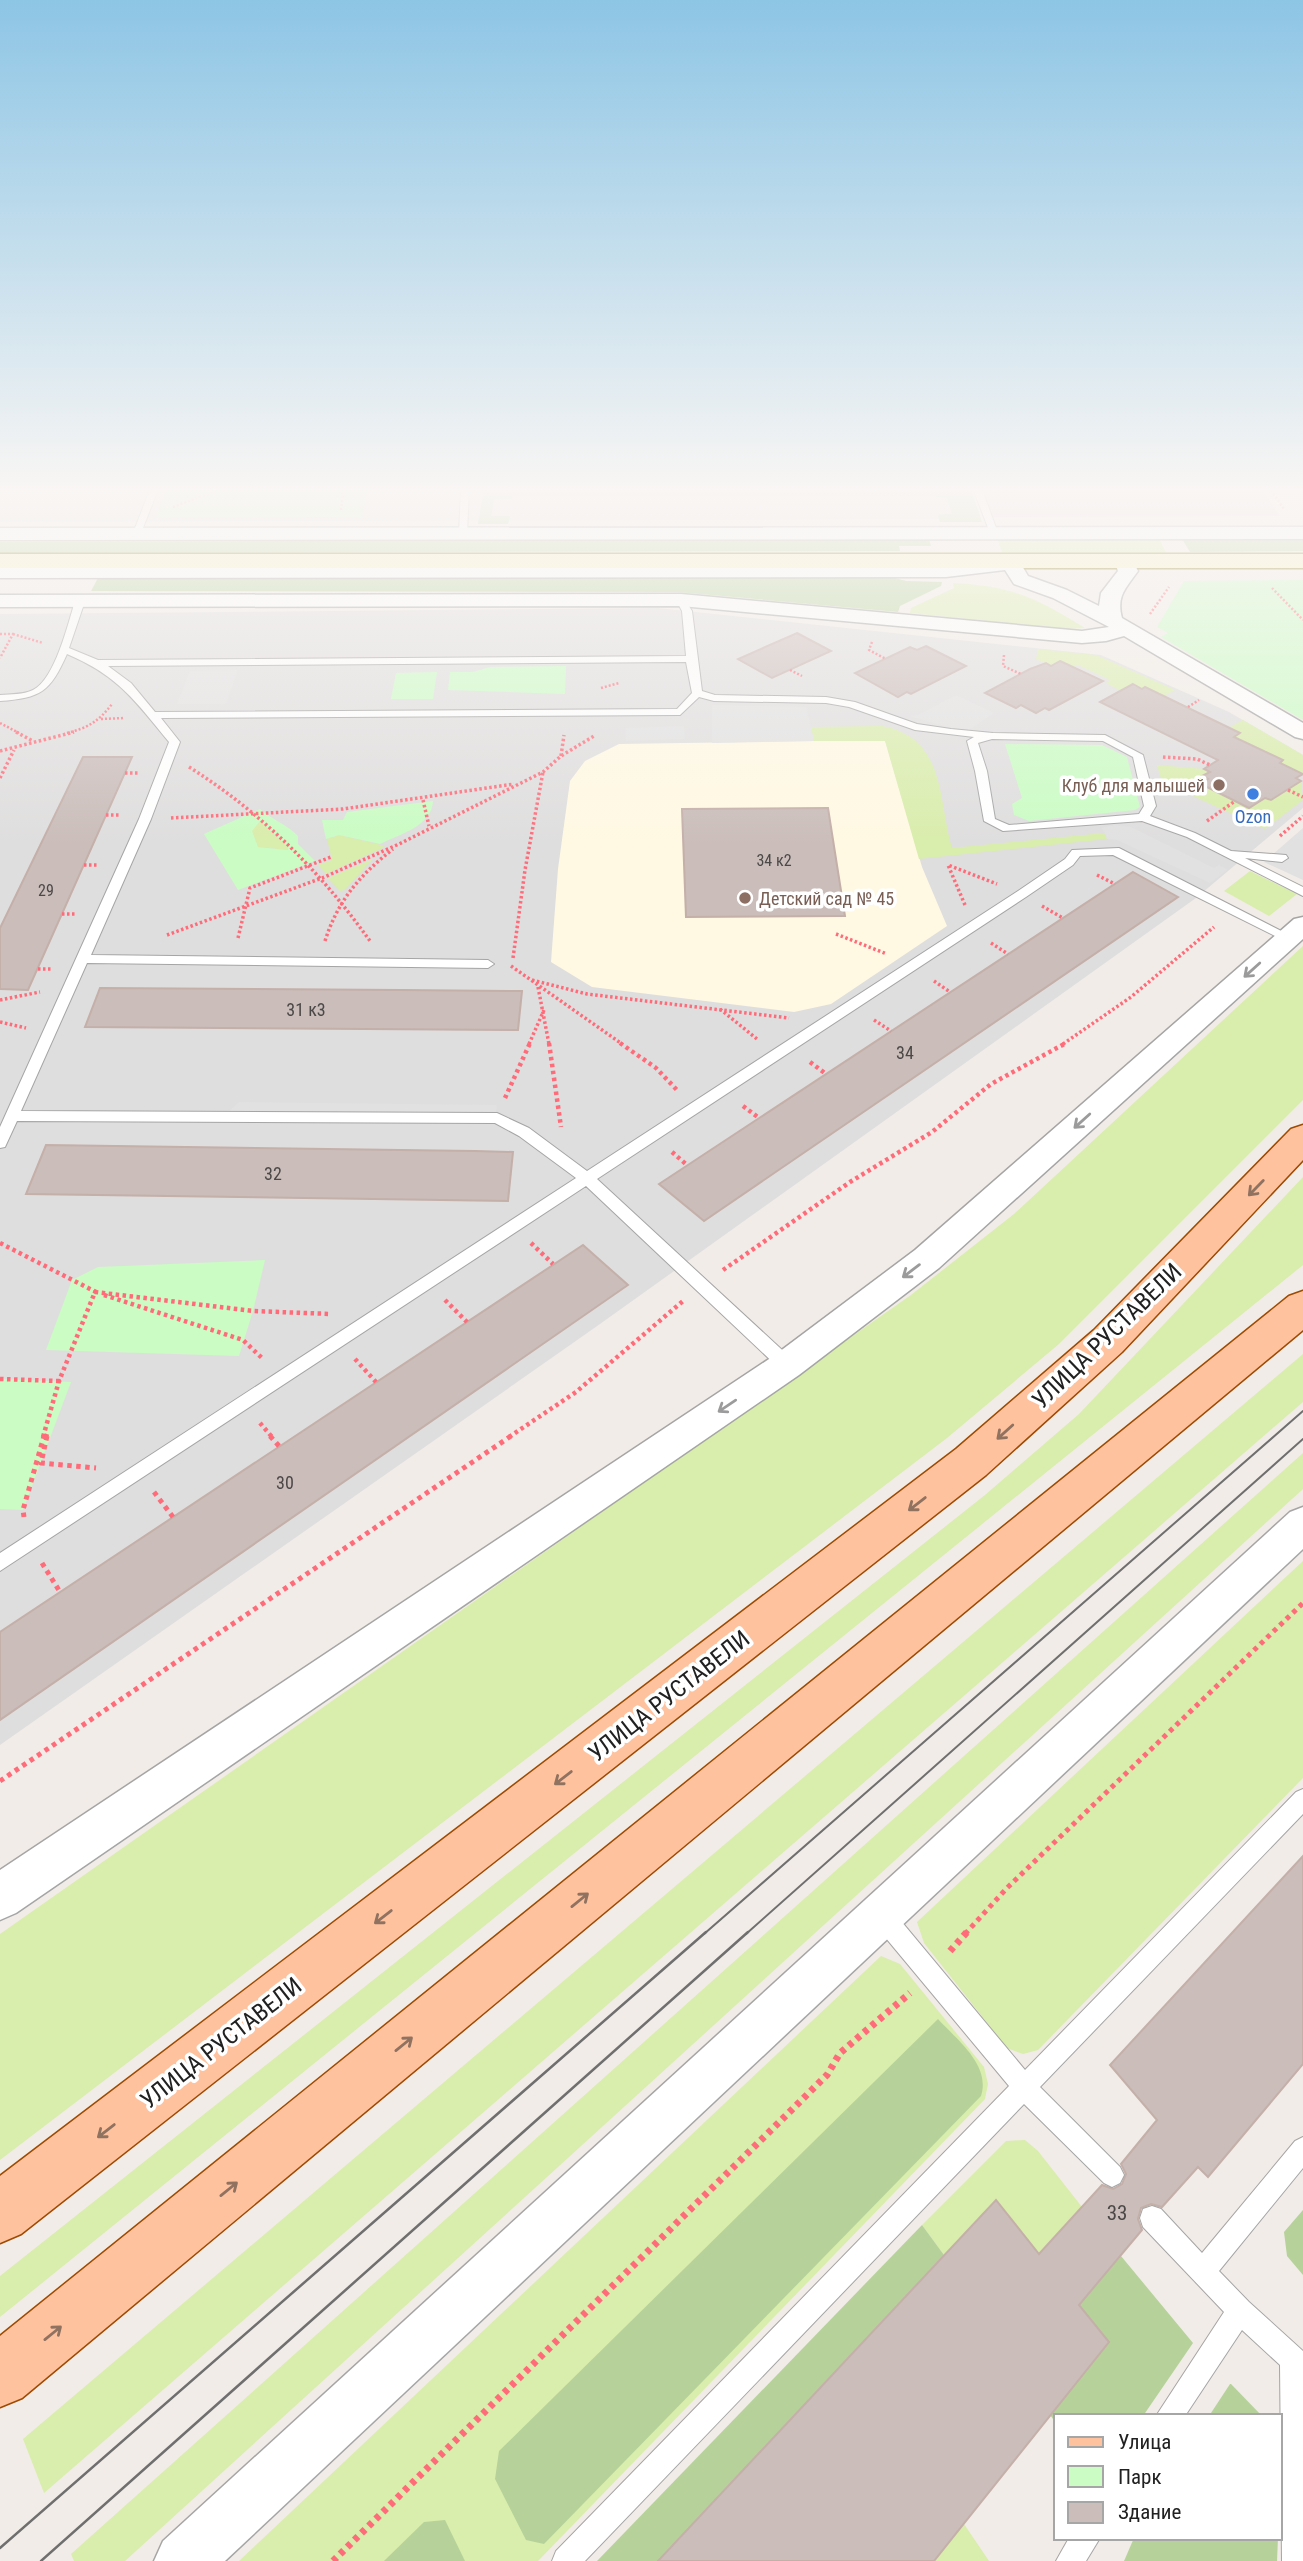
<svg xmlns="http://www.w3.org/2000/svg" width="1303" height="2561" viewBox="0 0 1303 2561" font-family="'Roboto Condensed',sans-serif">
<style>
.residential{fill:#dfdede}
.commercial{fill:#f2d6db}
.education{fill:#fff9e3}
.grass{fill:#d9edac}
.forest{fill:#b6d29a}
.park{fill:#cafcc4;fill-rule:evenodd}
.parking{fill:#e1e1e1}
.building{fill:#cabdba;stroke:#c4afa9;stroke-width:2}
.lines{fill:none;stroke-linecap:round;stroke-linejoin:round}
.lane-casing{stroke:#a5a5a5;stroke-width:2}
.street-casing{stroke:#a5a5a5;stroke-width:3}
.secondary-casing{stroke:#7f7400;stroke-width:3}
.primary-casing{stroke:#9e4a00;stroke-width:3}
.path-far4{stroke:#ff6b79;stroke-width:2.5;stroke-dasharray:2 2;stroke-linecap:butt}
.path-far3{stroke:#ff6b79;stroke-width:3.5;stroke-dasharray:2.5 2.5;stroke-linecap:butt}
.path-far2{stroke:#ff6b79;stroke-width:4.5;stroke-dasharray:3.5 3.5;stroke-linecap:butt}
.path-far1{stroke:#ff6b79;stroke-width:5;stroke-dasharray:4.5 4.5;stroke-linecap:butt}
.path{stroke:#ff6b79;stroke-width:7;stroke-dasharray:5 5;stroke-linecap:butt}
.lane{fill:#fff;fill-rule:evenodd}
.street{fill:#fff;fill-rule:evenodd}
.secondary{fill:#fcf3ba;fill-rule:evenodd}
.primary{fill:#ffc29f;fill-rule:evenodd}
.tram-far1{stroke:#6f6f6f;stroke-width:2}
.tram{stroke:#6f6f6f;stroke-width:2.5}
.oneway{stroke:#9b9b9b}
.oneway2{stroke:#907260}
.education-dot{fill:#8d6e63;stroke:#fff;stroke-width:2.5}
.shop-dot{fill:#3f7fe0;stroke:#fff;stroke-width:2.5}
.labels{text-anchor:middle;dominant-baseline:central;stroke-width:7;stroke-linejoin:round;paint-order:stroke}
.far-number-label{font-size:16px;fill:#4b4847}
.far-education-label{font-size:18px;fill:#785e54;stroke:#fff;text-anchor:end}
.far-shop-label{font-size:18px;fill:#366cbe;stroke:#fff}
.number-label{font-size:18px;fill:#4b4847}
.near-number-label{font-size:21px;fill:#4b4847}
.near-street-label{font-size:24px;fill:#212121;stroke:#fff}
</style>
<rect width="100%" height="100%" fill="#f1ece7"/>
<g class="residential">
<path d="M0,487H966L978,519L0,522Z"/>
<path d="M658,608L1101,655L1229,712L1303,755V808L1196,898L600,1324L0,1745V614Z"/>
</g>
<path class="commercial" d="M972,487H1260L1280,516L983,517Z"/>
<path class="education" d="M885,740L922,867L947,926L831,1004L794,1012L592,987L551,962L558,869L570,781L585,761L619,744Z"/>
<g class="grass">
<path d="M998,540H1160L1166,553H1002Z"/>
<path d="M953,583C1012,586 1036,598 1085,628L1064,629L910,613L911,608L954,588Z"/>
<path d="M1038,649L1096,655L1175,690L1164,696L1133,684L1121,691L1106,683L1110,680L1078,665L1074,667L1060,661L1051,666L1036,659Z"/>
<path d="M1243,720L1303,755V773L1280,763L1282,760L1230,739L1240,733L1230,727Z"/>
<path d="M882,726C946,738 938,799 952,848L1104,833L1107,839L919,859L885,741H814L811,727Z"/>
<path d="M1157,765L1204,769L1210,772L1203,776L1208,779L1272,800L1301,781L1303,800L1265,829L1162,782Z"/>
<path d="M260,821L288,847V850L258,847L251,831Z"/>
<path d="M339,835L381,845L385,847L326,874L318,865L332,860L327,839Z"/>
<path d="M373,859L345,890L340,891L328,878Z"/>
<path d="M1250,871L1297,894L1269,916L1224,891Z"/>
<path d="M1303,946V1100L1059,1344L947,1438L0,2160V1934L911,1295L1014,1214Z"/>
<path d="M1303,1177V1265L0,2317V2276L985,1495L1079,1414Z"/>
<path d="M1303,1354V1402L44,2493L23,2439Z"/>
<path d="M1303,1453V1489L125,2561H74L71,2554Z"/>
<path d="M1303,1561V1778L1038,2050L1023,2054L1007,2048L924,1943L917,1922Z"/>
<path d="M881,1956L900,1964L984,2067L988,2084L985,2099L538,2561H239Z"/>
<path d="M1025,2140L1038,2151L1082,2207L1039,2254L944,2255L922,2225L1006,2141Z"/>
<path d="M964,2524L989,2561H934Z"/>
</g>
<g class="forest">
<path d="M484,490H971L982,522H940L938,515L952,514L947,498L930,496H513L512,499H494L491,516H510L508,524H478Z"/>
<path d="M1303,538V551L1190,552L1182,539Z"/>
<path d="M929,539L931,546H899L900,551L0,553V542Z"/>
<path d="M888,576L906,581L942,582L941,586L900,606L898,612L677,592L91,591L98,578Z"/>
<path d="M938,2019C957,2040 991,2065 981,2096L544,2544L526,2540L495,2479L499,2451Z"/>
<path d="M1303,2210V2275L1287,2256L1284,2232Z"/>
<path d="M922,2225L944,2255L658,2561H597Z"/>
<path d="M1121,2256L1193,2343L1143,2416H1056V2423L1050,2415L1108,2343L1079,2305Z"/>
<path d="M1230,2384H1231L1262,2416H1209Z"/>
<path d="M445,2520L465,2561H384L424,2522Z"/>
<path d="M1134,2538H1278L1277,2561H1124Z"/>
</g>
<g class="park">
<path d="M167,487H367L362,517L156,518Z"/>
<path d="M1303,580V720L1161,637L1168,633L1157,627L1184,581Z"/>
<path d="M566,666L565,694L448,690L450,672H473L490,667Z"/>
<path d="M437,672L433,699H391L396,673Z"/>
<path d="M1005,744L1102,745L1127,757L1140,807L1135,810L1029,821L1014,815L1012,804L1022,798Z"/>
<path d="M433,801C432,826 400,834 380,844L339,835L326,839L322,820H343L347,812Z"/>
<path d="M260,809C273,820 286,824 298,836V844L315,861L238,890L204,834ZM260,821L288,847V850L258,847L252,831Z"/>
<path d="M265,1260L253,1311L239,1356L46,1350L72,1280L98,1267Z"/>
<path d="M0,1379L71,1382L23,1510L0,1509Z"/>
</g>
<g class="parking">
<path d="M238,670L226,704H177L190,671Z"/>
<path d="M956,695L994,713L966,732L910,716L918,715Z"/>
<path d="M712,705L806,707L814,741L712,743Z"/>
<path d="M684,726L685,739L626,741L625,728Z"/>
<path d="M1115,825L1131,827L1214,868L1219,865L1228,870L1210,883L1117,840L1107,839L1102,828Z"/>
<path d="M1303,828V880L1264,862Z"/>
<path d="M239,1102L497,1105L495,1117L225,1115Z"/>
</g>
<g class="building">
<path d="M797,633L831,651L772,678L738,659Z"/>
<path d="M926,646L966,666L911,694L907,692L898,697L855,673L910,647L917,650Z"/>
<path d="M1060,661L1103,681L1049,710L1045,708L1036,713L1021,705L1016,708L985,693L1030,669L1046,663L1051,666Z"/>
<path d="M1133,684L1142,689L1145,687L1240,733L1234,737L1283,760L1280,763L1303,774L1296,778L1301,781L1271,800L1265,798L1249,808L1201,784L1208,779L1202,776L1210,772L1204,769L1218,760L1100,702Z"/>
<path d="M83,757H132L28,990L0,989V928Z"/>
<path d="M828,808L845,916L686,917L682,809Z"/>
<path d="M1133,872L1178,897L704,1221L659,1184Z"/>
<path d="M100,988L401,990L522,991L518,1030L85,1027Z"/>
<path d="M46,1145L475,1151L513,1152L508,1201L26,1194Z"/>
<path d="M583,1245L628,1285L0,1720V1632Z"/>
<path d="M1303,1856V2064L1208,2177L1198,2167L1162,2207L1151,2204L1141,2208L1138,2219L1142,2230L1079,2305L1109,2342L934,2561H658L996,2200L1039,2254L1102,2185L1113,2189L1122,2184L1126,2174L1121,2164L1157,2120L1110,2065Z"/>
</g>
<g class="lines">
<g class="lane-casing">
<g id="lane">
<path d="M0,487H159L141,533L137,536L133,533L150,490H0Z"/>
<path d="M461,487H469L467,534L463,537L459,534Z"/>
<path d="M749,487H981L998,533L994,536L990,533L974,491L753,490Z"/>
<path d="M1297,487H1303V492Z"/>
<path d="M681,597L684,598L692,611L702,691L715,695L826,697L855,702L917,724L951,729L993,733L1105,735L1143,755L1156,806L1150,816L1195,833L1231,851L1286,855L1288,858L1282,862L1245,858L1303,887V896L1187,837L1142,821L1003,831L984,821L975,771L967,741L974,737L915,730L849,707L826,703L714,701L699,697L680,715L161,718L180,742L151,819L91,955L488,960L494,964L488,968L87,963L21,1111L497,1113L529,1128L587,1171L1018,891L1065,859L1072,850L1119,848L1295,938L1293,941H1285L1113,855L1080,856L1073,865L1026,897L597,1179L793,1360L795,1365L793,1370L787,1372L781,1370L586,1186L0,1571V1553L576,1178L519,1136L495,1123L17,1121L5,1147L0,1148V1127L139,819L169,742C135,701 119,676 67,654C50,692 41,698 0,701V695C11,694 23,695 33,690C55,679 68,624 75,601L80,598L85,601L69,648L98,660L686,656L682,611L676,600ZM686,662L692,693L677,709L155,712L131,683L108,666ZM992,739L1103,741L1133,757L1144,806L1139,814L1009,825L995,819L987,771L978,743Z"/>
<path d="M1303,1789V1814L1040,2087L1120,2167L1124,2175L1120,2183L1112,2187L1104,2183L1024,2104L585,2561H552L556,2551L1009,2086L875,1925L872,1917L875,1909L883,1906L891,1909L1025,2070L1296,1792Z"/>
<path d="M1303,2137V2168L1219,2271L1249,2302L1303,2351V2561H1282L1280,2365L1242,2330L1185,2416H1156L1224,2312L1143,2227L1140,2218L1143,2209L1152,2206L1161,2209L1202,2253L1295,2141Z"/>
<path d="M1069,2538H1100L1086,2561H1056Z"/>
</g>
</g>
<g class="street-casing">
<g id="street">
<path d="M1303,527V539L0,540V528Z"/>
<path d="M1011,557L1018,559L1028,576L1067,590L1099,606L1101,593L1118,571L1115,563L1125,557L1132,559L1138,571C1126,588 1116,596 1122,618L1303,723V739L1295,737L1124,636L1106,641L1082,643L681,606L0,607V595L681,594L1082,631L1109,627L1053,598L1014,584L1005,570L946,577L0,578V566L946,565Z"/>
<path d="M1303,917V939L939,1268L799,1375L16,1913L0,1920V1870L775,1355L915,1250L1294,919Z"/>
<path d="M1303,1507V1549L225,2561H154L163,2541L1290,1512Z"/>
</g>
</g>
<g class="secondary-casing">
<rect id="secondary" x="0" y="554" width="1303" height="14"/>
</g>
<g class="primary-casing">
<g id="primary">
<path d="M1303,1125V1160L1122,1352L986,1475L21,2234L0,2243V2176L956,1449L1094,1330L1291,1129Z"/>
<path d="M1303,1291V1330L22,2398L0,2407V2336L1289,1296Z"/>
</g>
</g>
<g class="path-far4">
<path d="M1269,487L1284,509"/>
<path d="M173,507L227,487"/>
<path d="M341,510L344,487"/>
<path d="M1272,588L1303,620"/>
<path d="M1150,614L1169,587"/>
<path d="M0,634H13L0,658"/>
<path d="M13,634L43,643"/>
<path d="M872,642L869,650L886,659"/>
<path d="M1004,655L1003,666L1021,674"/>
<path d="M790,670L802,676"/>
<path d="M601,688L619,683"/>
<path d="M1188,707L1199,700"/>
<path d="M101,719L124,718"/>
<path d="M0,723L19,733"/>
<path d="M67,733C88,728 99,721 112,704"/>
</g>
<g class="path-far3">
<path d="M16,732L33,741"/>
<path d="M0,751L74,732"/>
<path d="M561,756L564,735"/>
<path d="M1163,757L1197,759L1210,765"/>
<path d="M189,767C262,813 320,871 370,941"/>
<path d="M125,773H138"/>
<path d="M0,778L14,750"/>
<path d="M1288,790L1303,797"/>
<path d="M423,800L429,826"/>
<path d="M106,815H120"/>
<path d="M171,818L343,809L514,784"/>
<path d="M1207,821L1235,801"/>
<path d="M1280,836L1303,816"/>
<path d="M84,865H97"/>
<path d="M1097,875L1115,884"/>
<path d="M965,905L948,865L997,884"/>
<path d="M1042,906L1063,918"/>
<path d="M62,914H75"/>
<path d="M836,934L887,954"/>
<path d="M167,935L322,878L399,844L543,772L561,756L594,736"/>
<path d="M238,938L250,888L331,857"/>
<path d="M325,941C338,900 360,875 393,849"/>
<path d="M991,943L1008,954"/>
<path d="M513,958L525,870L543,772"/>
<path d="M511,966L622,1044"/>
<path d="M38,969H51"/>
<path d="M532,980L587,994L789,1018"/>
<path d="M934,981L950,992"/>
<path d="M538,987L549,1044"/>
<path d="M0,1000L40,992"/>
<path d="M720,1009L757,1039"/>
<path d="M874,1020L891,1031"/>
<path d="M0,1022L26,1028"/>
<path d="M529,1044L544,1010"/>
<path d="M1063,1044L1131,997L1214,927"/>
</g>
<g class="path-far2">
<path d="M549,1043L561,1127"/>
<path d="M620,1043L656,1068L677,1090"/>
<path d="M810,1062L826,1074"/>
<path d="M505,1098L530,1043"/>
<path d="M743,1106L759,1118"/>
<path d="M672,1152L687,1165"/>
<path d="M0,1243L96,1292"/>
<path d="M531,1243L553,1264"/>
<path d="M723,1270L850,1182L932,1132L991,1084L1066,1043"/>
<path d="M104,1295L243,1340L263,1359"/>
<path d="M445,1300L467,1322"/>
<path d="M355,1359L376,1382"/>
<path d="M0,1379L59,1381L58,1384"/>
<path d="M260,1423L272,1437"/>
<path d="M43,1437L59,1381L95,1292L253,1311L331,1314"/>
<path d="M46,1437L47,1434"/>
<path d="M509,1437L576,1392L683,1301"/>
</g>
<g class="path-far1">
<path d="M47,1436L41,1463L96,1468"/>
<path d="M270,1436L279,1446"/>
<path d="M154,1492L173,1517"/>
<path d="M24,1517L23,1510L44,1436"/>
<path d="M42,1563L60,1592"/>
<path d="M0,1781L511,1436"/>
<path d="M965,1934L1007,1888L1303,1603"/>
</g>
<g class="path">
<path d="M950,1951L967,1932"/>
<path d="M333,2561L827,2075L840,2053L910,1993"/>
</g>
<use href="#lane" class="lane"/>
<use href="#street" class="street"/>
<use href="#secondary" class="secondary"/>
<use href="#primary" class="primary"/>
<g class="tram-far1">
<path d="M704,1934L1303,1411"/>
<path d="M746,1934L1303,1439"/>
</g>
<g class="tram">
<path d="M0,2548L706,1932"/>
<path d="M41,2561L748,1932"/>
</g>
</g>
<defs><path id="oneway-shaft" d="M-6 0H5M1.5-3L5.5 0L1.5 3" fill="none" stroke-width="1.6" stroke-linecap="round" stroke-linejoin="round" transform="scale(1.75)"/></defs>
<g class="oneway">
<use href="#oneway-shaft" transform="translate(1252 970) rotate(138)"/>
<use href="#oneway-shaft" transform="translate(1082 1121) rotate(138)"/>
<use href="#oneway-shaft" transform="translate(911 1271) rotate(143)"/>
<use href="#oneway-shaft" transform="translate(727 1406) rotate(146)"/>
</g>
<g class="oneway2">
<use href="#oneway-shaft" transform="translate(1256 1188) rotate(134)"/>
<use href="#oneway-shaft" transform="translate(1005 1432) rotate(138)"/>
<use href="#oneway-shaft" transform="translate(917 1504) rotate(142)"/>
<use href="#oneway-shaft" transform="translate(563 1778) rotate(142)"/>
<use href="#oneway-shaft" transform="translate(580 1900) rotate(-39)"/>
<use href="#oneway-shaft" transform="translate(383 1917) rotate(142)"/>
<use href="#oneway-shaft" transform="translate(404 2044) rotate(-39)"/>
<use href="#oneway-shaft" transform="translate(106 2131) rotate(142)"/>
<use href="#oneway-shaft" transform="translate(229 2189) rotate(-39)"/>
<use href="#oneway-shaft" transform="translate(53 2333) rotate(-39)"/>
</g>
<linearGradient id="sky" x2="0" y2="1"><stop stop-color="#8dc5e5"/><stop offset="0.58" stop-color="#f9f6f4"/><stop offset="1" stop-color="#f9f6f4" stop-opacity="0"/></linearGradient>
<rect width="1303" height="845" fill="url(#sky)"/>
<g class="education-dot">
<circle cx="1219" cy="785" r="7"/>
<circle cx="745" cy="898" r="7"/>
</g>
<circle class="shop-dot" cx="1253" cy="794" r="7"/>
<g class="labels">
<g class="far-number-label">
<text x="774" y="860">34 к2</text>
<text x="46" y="890">29</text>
</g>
<g class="far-education-label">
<text x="1205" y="785">Клуб для малышей</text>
<text x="759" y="898" text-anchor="start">Детский сад № 45</text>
</g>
<g class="far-shop-label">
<text x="1253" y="816">Ozon</text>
</g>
<g class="number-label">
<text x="306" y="1009">31 к3</text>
<text x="905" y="1052">34</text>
<text x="273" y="1173">32</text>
<text x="285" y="1482">30</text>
</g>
<g class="near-number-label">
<text x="1117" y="2213">33</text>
</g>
<g class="near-street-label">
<text transform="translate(1107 1336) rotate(-44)">УЛИЦА РУСТАВЕЛИ</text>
<text transform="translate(669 1696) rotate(-38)">УЛИЦА РУСТАВЕЛИ</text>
<text transform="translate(221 2043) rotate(-38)">УЛИЦА РУСТАВЕЛИ</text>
</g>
</g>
<rect x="1054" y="2414" width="228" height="126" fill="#ffffff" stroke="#a6a6a6" stroke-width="2"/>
<rect x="1068" y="2437" width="35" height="10" fill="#ffc29f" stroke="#a6a6a6" stroke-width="2"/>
<text x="1118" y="2449" font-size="21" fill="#212121">Улица</text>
<rect x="1068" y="2466" width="35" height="21" fill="#cafcc4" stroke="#a6a6a6" stroke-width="2"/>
<text x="1118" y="2484" font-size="21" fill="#212121">Парк</text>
<rect x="1068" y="2502" width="35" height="21" fill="#cabdba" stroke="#a6a6a6" stroke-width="2"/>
<text x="1118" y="2519" font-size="21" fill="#212121">Здание</text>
</svg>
